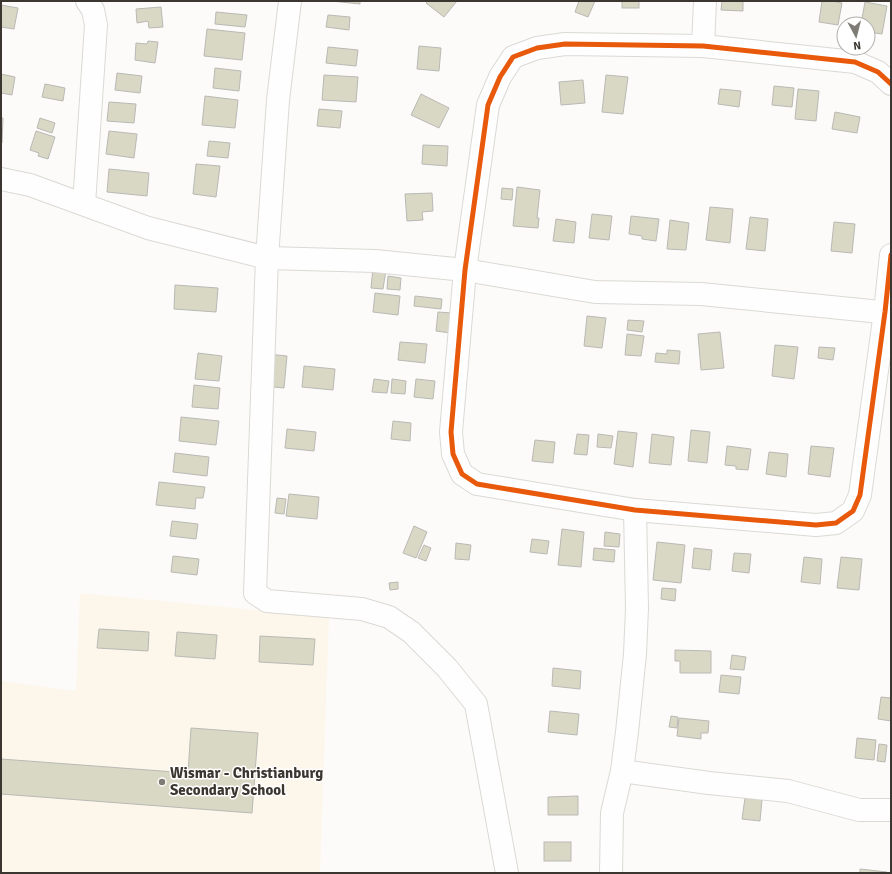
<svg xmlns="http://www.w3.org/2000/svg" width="892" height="874" viewBox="0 0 892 874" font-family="Signika,sans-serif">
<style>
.built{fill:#fdf6eb}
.building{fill:#d9d8c5;stroke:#b9b9b5}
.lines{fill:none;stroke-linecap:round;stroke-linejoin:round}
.street-casing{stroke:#dbd9d4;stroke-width:24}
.street{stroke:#fffefe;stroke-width:22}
.cycleway-casing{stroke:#fff;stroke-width:8}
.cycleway{stroke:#e8590c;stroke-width:5}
.poi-dot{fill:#7f7c76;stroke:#fff;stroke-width:1.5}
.labels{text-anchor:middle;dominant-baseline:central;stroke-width:3;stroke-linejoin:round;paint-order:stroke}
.poi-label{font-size:15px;font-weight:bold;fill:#3b3730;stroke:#fff;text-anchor:start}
</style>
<rect width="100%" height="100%" fill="#fcfbf9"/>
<path class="built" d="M80,593L329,617L320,873H1V681L76,691Z"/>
<g class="building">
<path d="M331,1H360V4Z"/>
<path d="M428,1H457L444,17L426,3Z"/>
<path d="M579,1H595L588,17L575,12Z"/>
<rect x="622" y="1" width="17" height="7"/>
<path d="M722,1H743V11L721,10Z"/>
<path d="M822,1H832L842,3L838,25L819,22Z"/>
<path d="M865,2L887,6L882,34L868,32V24H861Z"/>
<path d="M1,5L18,8L14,29L1,27Z"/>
<path d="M161,7L163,27L149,28L148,21L137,23L136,9Z"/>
<path d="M216,12L247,15L245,27L215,24Z"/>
<path d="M328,15L350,17L349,30L326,27Z"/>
<path d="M207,29L245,33L242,60L204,56Z"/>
<path d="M148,41L158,42L155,63L135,60L136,43L147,44Z"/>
<path d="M419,46L441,48L439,71L417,69Z"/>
<path d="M328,47L358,50L356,66L326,63Z"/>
<path d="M215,68L241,71L239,91L213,88Z"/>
<path d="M117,73L142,76L140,93L115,90Z"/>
<path d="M1,74L15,77L12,95L1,93Z"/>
<path d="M324,75L358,77L356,102L322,100Z"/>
<path d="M606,75L628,77L623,114L602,112Z"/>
<path d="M583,80L585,103L561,105L559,82Z"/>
<path d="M45,84L65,88L63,101L42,97Z"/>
<path d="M774,86L794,88L792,107L772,105Z"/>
<path d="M720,89L741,91L739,107L718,104Z"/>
<path d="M798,89L819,91L816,121L795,119Z"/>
<path d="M421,94L449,108L439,128L411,115Z"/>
<path d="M205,96L238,100L235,128L202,125Z"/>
<path d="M109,102L136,104L134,123L107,121Z"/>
<path d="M319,109L342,111L340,128L317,126Z"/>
<path d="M835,112L860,117L857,133L832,129Z"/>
<path d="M1,118H3L2,143H1Z"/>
<path d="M40,118L55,123L52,133L37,128Z"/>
<path d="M36,131L55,137L48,159L38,156L39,153L30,150Z"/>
<path d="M109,131L137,134L134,158L106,154Z"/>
<path d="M209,141L230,143L228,158L207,156Z"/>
<path d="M423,145L448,146L447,166L422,164Z"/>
<path d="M196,164L220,166L216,197L193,194Z"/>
<path d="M109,169L149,173L147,196L107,192Z"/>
<path d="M517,187L540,190L537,218H539L538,228L513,226Z"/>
<path d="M502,188L513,189L512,200L501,199Z"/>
<path d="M432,193L433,211L422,212L423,220L407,221L405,194Z"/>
<path d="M710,207L733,209L730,243L706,240Z"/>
<path d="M592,214L612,216L609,240L589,238Z"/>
<path d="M631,216L659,219L656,241L642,239V236L629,234Z"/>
<path d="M750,217L768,219L765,251L746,249Z"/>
<path d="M556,219L576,222L574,243L553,241Z"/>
<path d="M670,220L689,223L686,250L667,249Z"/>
<path d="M834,222L855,224L852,253L831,251Z"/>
<path d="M373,268L386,270L383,289L371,288Z"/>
<path d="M388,276L401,278L400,290L387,289Z"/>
<path d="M175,285L218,288L216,312L174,309Z"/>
<path d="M375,293L400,296L398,315L373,312Z"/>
<path d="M415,296L442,299L441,309L414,306Z"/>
<path d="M438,312L452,313L450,333L436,331Z"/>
<path d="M587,316L606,318L602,348L584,346Z"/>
<path d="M628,320L644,321L642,332L627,330Z"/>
<path d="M720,332L724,368L701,370L698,334Z"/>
<path d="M627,334L644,336L641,356L625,355Z"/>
<path d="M400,342L427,344L425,363L398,360Z"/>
<path d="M775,345L798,347L794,379L772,376Z"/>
<path d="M819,347L835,348L833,360L818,358Z"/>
<path d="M667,350L680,351L679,364L655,362L656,353L667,354Z"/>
<path d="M198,353L222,356L219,381L195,379Z"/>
<path d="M268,354L287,356L284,388L264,386Z"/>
<path d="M304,366L335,369L333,390L302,387Z"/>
<path d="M374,379L389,381L387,393L372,392Z"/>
<path d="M392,379L406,381L405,394L391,393Z"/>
<path d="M416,379L435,381L433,399L414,397Z"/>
<path d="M194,385L220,388L218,409L192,407Z"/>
<path d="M181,417L219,421L216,445L179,441Z"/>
<path d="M393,421L411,423L410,441L391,439Z"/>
<path d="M287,429L316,432L314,451L285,448Z"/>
<path d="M691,430L710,432L707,463L688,461Z"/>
<path d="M618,431L637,433L633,467L614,464Z"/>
<path d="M577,434L589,435L587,455L574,454Z"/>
<path d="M598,434L613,436L611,448L597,447Z"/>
<path d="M652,434L674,437L671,465L649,463Z"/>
<path d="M535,440L555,442L553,463L532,461Z"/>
<path d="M727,446L751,449L748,470L736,469V466L725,465Z"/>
<path d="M811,446L834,448L830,477L808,474Z"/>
<path d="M769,452L788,454L786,477L766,474Z"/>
<path d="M175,453L209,457L207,476L173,472Z"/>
<path d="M159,482L205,487L203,498H196L195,509L156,505Z"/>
<path d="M289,494L319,497L317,519L286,516Z"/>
<path d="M277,498L286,499L284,514L275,513Z"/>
<path d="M172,521L198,524L196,539L170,536Z"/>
<path d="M414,526L427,532L416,558L403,553Z"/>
<path d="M562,529L584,532L581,567L558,565Z"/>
<path d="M605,532L620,534L619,547L604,546Z"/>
<path d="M532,539L549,541L547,554L530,552Z"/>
<path d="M657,542L685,545L681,583L653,580Z"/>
<path d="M456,543L471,545L469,560L455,559Z"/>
<path d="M424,545L431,548L426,561L418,558Z"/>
<path d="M594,548L615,550L614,562L593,560Z"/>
<path d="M694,548L712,550L710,570L692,568Z"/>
<path d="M734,553L751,554L749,573L732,571Z"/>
<path d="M173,556L199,559L197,575L171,572Z"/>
<path d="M804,557L822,559L820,584L801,582Z"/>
<path d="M841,557L862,559L859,590L837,588Z"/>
<path d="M398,582V589L390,590L389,583Z"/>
<path d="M662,588L676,589L675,601L661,599Z"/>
<path d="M99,629L149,632L148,651L97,648Z"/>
<path d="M177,632L217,635L215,659L175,656Z"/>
<path d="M260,636L315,639L313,665L259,662Z"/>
<path d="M675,650L711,651V673H680V661H675Z"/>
<path d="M732,655L746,657L744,670L730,669Z"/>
<path d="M553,668L581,671L580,689L552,686Z"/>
<path d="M721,675L741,677L739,694L719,692Z"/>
<path d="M881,697L891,698V721L878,719Z"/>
<path d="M550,711L579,714L577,735L548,732Z"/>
<path d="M671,716L678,717L677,728L669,727Z"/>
<path d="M679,718L709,721L708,733H701V739L677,736Z"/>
<path d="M191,728L258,733L252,813L1,794V759L188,773Z"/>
<path d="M857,738L876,740L874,760L855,758Z"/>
<path d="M879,744L887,745L885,762L877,761Z"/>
<path d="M578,796V815H548V797Z"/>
<path d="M745,798L762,800L760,821L742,819Z"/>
<rect x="544" y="842" width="27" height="19"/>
<path d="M860,869L887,872V873H860Z"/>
</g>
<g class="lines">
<g class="street-casing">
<g id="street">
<path d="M290,1L278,100L267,258L255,593L267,601L362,609L389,617L411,632L447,668L476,704L507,873"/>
<path d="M703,46L705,1"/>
<path d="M891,84L878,72L855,62L703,46L565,44L537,48L513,57L500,77L488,105L465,270L451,432L453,454L462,474L477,484L635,510L816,525L836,523L853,511L860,495L885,312L891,255"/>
<path d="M1,179L30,185L148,228L267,258L375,261L465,270L595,292L701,294L891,313"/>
<path d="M84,204L96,25L93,10L87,1"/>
<path d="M622,771L709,783L788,791L859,810H891"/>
<path d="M611,873L612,813L622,771L627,732L635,654L637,608L635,510"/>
</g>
</g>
<use href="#street" class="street"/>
<g class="cycleway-casing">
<path id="cycleway" d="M891,84L878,72L855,62L703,46L565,44L537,48L513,57L500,77L488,105L465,270L451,432L453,454L462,474L477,484L635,510L816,525L836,523L853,511L860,495L885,312L891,255"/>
</g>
<use href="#cycleway" class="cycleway"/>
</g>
<circle class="poi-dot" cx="162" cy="782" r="4"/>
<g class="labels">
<g class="poi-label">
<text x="170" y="773">Wismar - Christianburg<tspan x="170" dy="17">Secondary School</tspan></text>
</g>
</g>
<rect width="892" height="874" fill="none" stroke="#3b3730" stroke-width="4"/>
<g transform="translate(856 36) rotate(173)"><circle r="19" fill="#ffffff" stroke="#b1afac"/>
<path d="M0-3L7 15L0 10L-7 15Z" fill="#7f7c76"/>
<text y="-6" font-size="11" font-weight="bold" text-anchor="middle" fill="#3b3730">N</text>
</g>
</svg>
